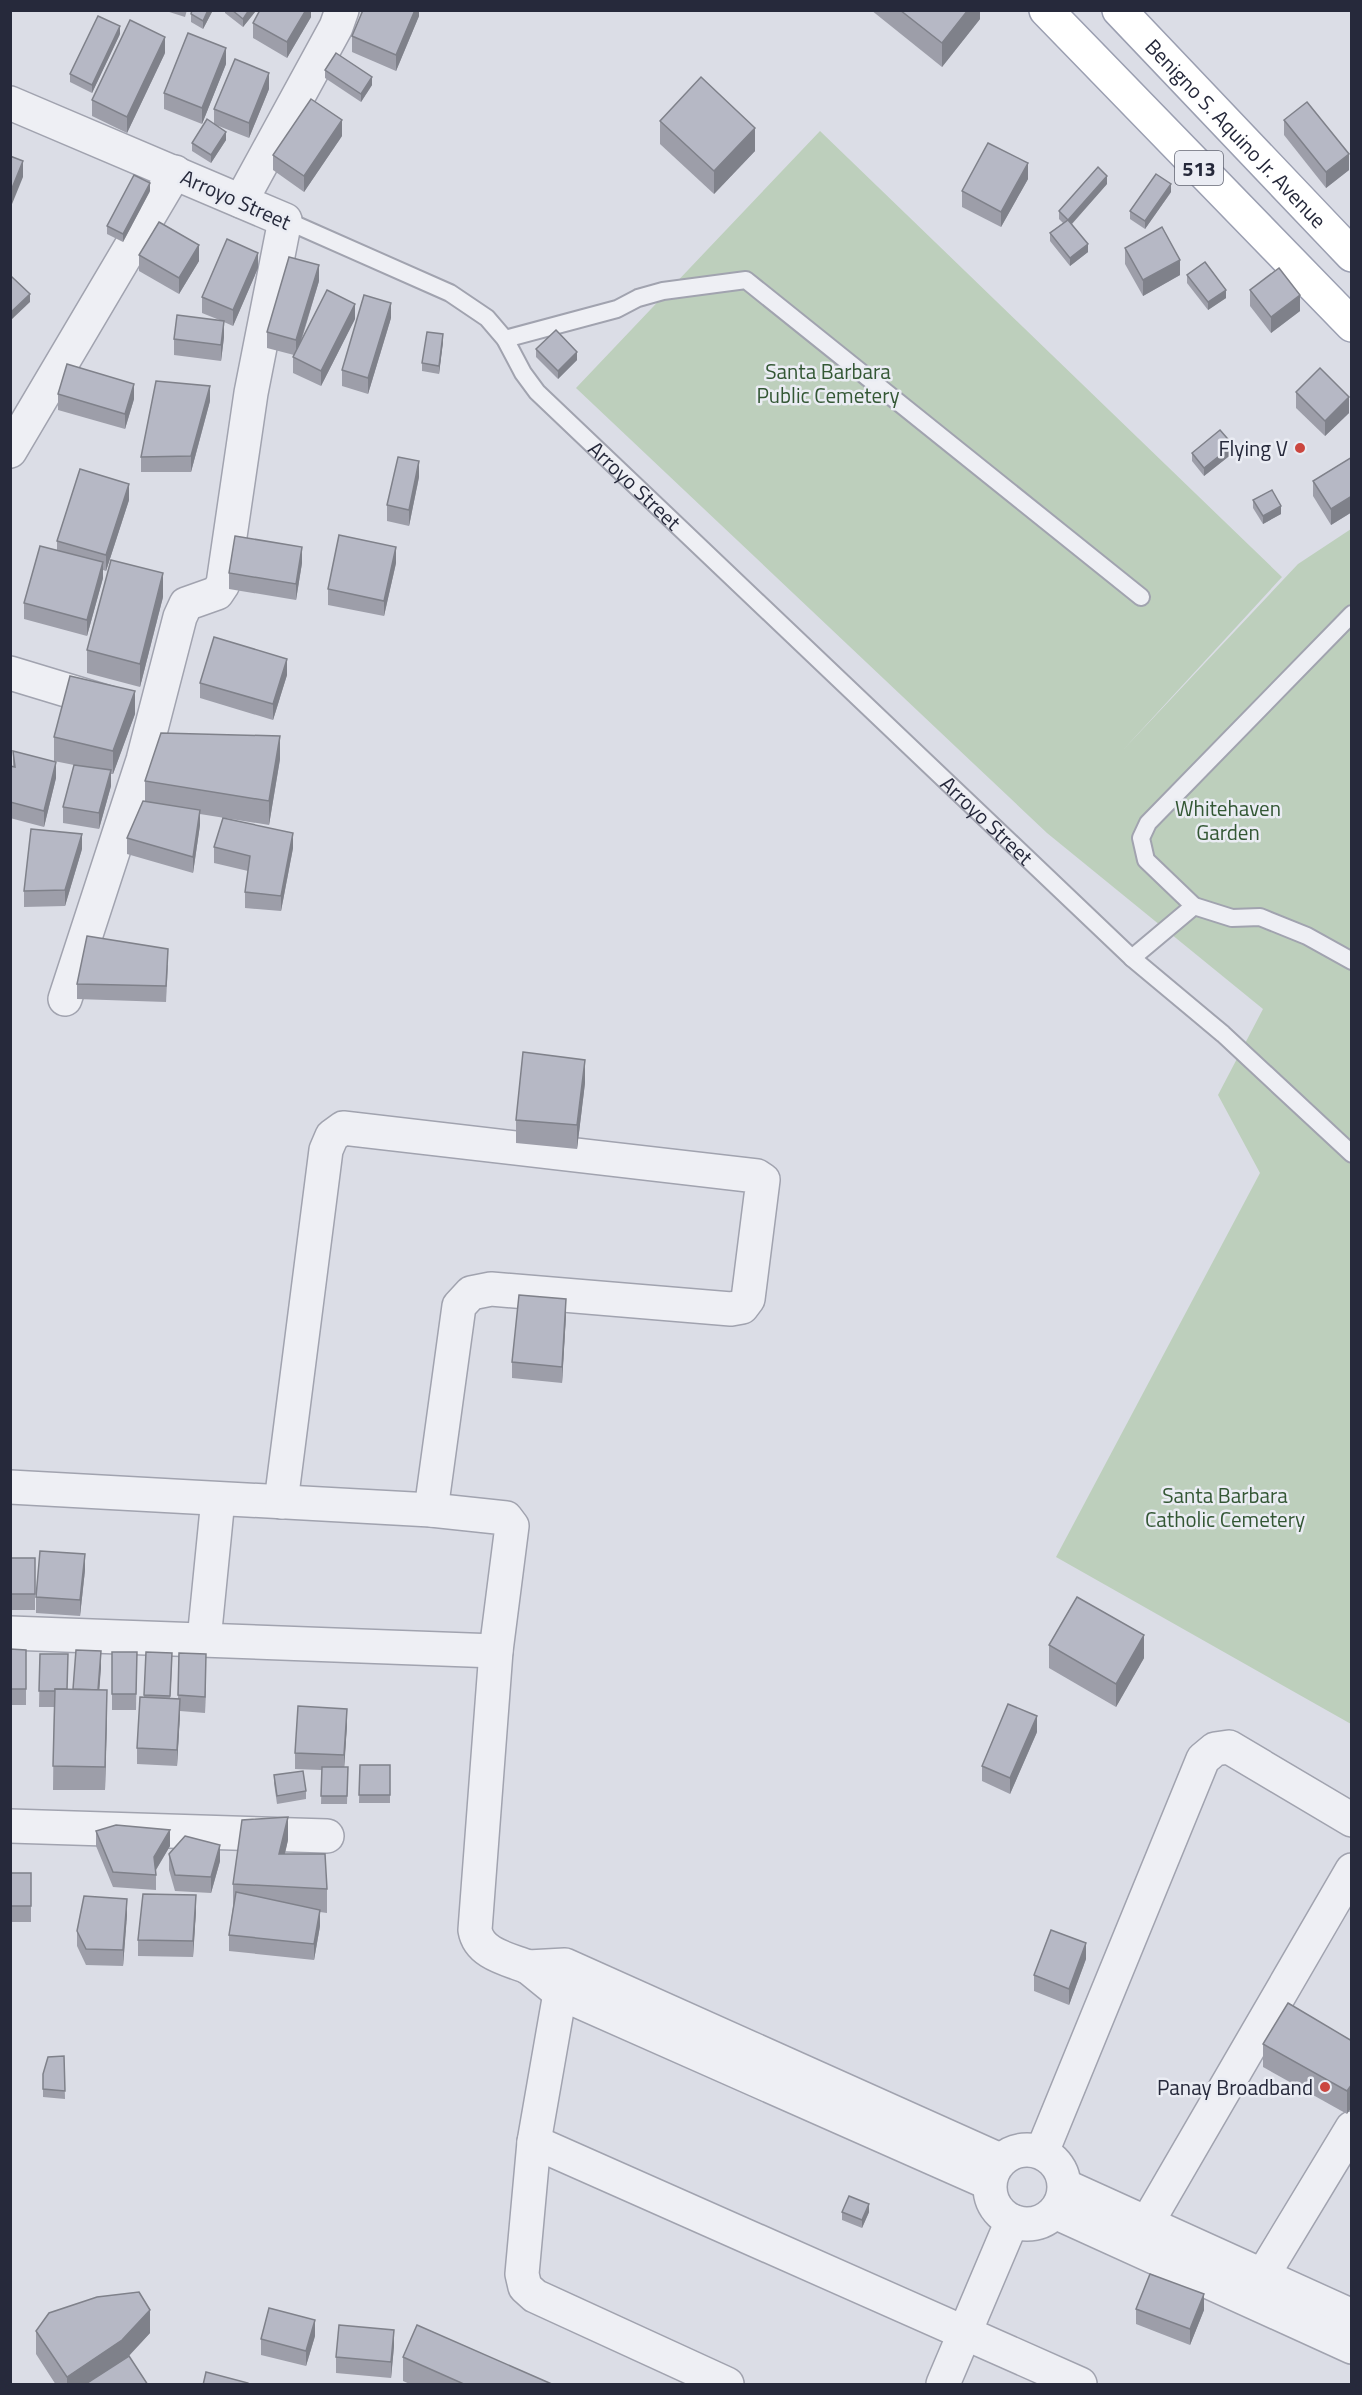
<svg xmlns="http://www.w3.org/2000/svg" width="1362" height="2395" viewBox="0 0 1362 2395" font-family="'Titillium Web',sans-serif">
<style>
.green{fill:#bdcfbc}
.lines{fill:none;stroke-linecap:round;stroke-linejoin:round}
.service-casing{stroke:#a1a3af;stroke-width:20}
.minor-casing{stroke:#a1a3af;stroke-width:36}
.primary-casing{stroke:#9b9fb1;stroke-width:36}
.service{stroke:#eeeff4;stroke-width:16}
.minor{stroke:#eeeff4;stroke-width:33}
.primary{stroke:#fff;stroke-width:33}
.wall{fill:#9d9ea9}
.shaded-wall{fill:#7f818a}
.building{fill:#b6b8c5;stroke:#7f818a;stroke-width:1.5}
.poi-dot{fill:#cb463f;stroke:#eaecf3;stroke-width:2}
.labels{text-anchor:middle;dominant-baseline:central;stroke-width:5;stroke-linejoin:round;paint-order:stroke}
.shield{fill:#eaecf3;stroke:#616472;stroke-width:1.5}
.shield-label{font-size:20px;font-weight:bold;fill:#26293b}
.street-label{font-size:21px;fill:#26293b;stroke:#eaecf3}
.park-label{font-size:21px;fill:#335734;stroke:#eaecf3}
.poi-label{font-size:21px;fill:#26293b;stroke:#eaecf3;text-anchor:end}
</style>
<rect width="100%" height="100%" fill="#dbdde6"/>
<path class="green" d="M820,131L1282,577L1123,750L1298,564L1351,529V1724L1056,1557L1260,1173L1218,1095L1263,1009L1047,833L576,388Z"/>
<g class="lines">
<g class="service-casing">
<g id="service">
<path id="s1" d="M285,220L450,293L487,318L505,339L523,373L537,392L1132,958L1223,1034L1352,1154"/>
<path d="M505,339L617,309L638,298L663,291L746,280L1141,597"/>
<path d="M1352,614L1148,823L1141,838L1146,860L1194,906L1232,918L1260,917L1307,936L1352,961"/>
<path d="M1132,958L1194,906"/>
</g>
</g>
<g class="minor-casing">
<g id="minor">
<path d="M10,103L285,220L251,393L223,584L217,593L186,604L180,617L143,760L65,999"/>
<path d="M241,201L336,27L342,10"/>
<path d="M10,451L175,172"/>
<path d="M10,673L109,703"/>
<path d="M10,1487L431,1510L506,1518L512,1526L496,1651L475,1930C479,1954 508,1959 528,1967"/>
<path d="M281,1502L326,1150L332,1136L343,1128L757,1176L763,1180L748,1299L742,1307L731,1309L491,1289L471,1293L459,1306L431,1510"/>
<path d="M10,1633L496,1651"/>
<path d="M204,1640L218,1499"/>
<path d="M10,1826L327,1836"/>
<path d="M569,1973L560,1993L534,2142L522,2274L525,2287L535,2296L727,2384"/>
<path d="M534,2142L1080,2384"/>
<circle cx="1027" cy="2187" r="37"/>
<path d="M1042,2152L1203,1759L1215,1749L1229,1747L1352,1820"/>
<path d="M989,2183L560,1993L528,1967L565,1965L1000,2160"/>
<path d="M1065,2186L1352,2316"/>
<path d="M1055,2212L1352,2347"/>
<path d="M1147,2223L1352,1870"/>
<path d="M1263,2275L1352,2128"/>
<path d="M943,2384L1012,2221"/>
</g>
</g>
<g class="primary-casing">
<g id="primary">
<path d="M1046,10L1352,325"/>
<path id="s2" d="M1119,10L1352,255"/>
</g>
</g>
<use href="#service" class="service"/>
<use href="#minor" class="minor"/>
<use href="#primary" class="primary"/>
</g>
<g class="wall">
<path d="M163,10H187L185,17Z"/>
<path d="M213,10L203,29L191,22V14Z"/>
<path d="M225,10H255V12L243,27L225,13Z"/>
<path d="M311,10V17L287,58L253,38V23Z"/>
<path d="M419,10V16L396,71L352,52V36Z"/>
<path d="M871,10H980V19L942,67Z"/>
<path d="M120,34L92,93L70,82V74Z"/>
<path d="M165,53L127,133L92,116V100Z"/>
<path d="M226,64L202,124L164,109V93Z"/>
<path d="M325,70L372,85L361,102L325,78Z"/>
<path d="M269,89L249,138L216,125L226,140L211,163L192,151V143L214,124V109Z"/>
<path d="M1284,120L1349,170L1326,188L1284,135Z"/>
<path d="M660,121L755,151L714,194L660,144Z"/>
<path d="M342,136L304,192L273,170V155Z"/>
<path d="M1028,179L1001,227L962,207V191Z"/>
<path d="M1107,184L1072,224L1088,252L1070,266L1050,241V233L1063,223L1059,219V211Z"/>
<path d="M150,191L123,242L107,234V226Z"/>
<path d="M1171,192L1145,229L1130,219V211Z"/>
<path d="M1125,248L1180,275L1143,296L1125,264Z"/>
<path d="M139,255L199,261L179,294L139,271Z"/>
<path d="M258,268L233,326L224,322V337L221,361L174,355V339L222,321L202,313V297Z"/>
<path d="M1187,275L1226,298L1208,310L1187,283Z"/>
<path d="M319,281L301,342L355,319L321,386L293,373V357L294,355L267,348V332Z"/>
<path d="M1250,290L1300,311L1271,333L1250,306Z"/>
<path d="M391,318L368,394L342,386V370Z"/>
<path d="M443,342L439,374L422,371V363Z"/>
<path d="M536,349L577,360L558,379L536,357Z"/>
<path d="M1296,392L1349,413L1325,436L1296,408Z"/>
<path d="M58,394L134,399L125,429L58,410Z"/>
<path d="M210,401L191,472H141V457Z"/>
<path d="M1192,453H1233L1204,476L1192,461Z"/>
<path d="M1352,457V512L1331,525L1313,496V481Z"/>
<path d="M419,477L409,526L387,521V505Z"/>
<path d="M129,500L106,571L103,570V578L87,636L24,619V603L57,550V541Z"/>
<path d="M1253,500L1281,514L1263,524L1253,508Z"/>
<path d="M302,563L296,600L229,589V573Z"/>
<path d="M396,563L384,616L328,605V589Z"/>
<path d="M163,597L140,687L87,673V650Z"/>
<path d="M287,675L273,720L200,698V683Z"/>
<path d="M135,714L113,774H111V786L99,829L63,823V807L74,765L54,761V737Z"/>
<path d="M13,751L56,778L44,827L10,818V766L13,767Z"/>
<path d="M280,759L269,825L200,814V825L193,873L127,854V838L145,802V781Z"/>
<path d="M214,847L293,848L281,911L245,908V892L248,871L214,863Z"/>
<path d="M82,849L65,906L24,907V891Z"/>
<path d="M168,965L166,1002L77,999V984Z"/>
<path d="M585,1083L577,1149L516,1143V1120Z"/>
<path d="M566,1315L562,1383L512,1378V1362Z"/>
<rect x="10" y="1558" width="25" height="52"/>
<path d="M85,1570L80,1616L36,1613V1597Z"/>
<path d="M1049,1645L1144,1658L1116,1707L1049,1668Z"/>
<path d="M10,1649L26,1650V1705H10Z"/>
<path d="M112,1652H137L136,1710H112Z"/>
<path d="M146,1652L172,1668L170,1699H178L179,1653L206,1670L205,1713L180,1711L177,1766L137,1764V1748L144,1697Z"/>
<path d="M40,1654L68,1689H73L101,1667L99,1690L107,1713L105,1790H53L54,1707H39Z"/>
<path d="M347,1725L344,1767H348L347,1804H321L322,1770L295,1769V1753Z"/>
<path d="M1037,1732L1010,1794L982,1781V1766Z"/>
<path d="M360,1765H390V1803H359Z"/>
<path d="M274,1775L306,1791V1799L277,1804L274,1783Z"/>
<path d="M96,1831L170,1846L156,1870V1890L113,1887L96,1846Z"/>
<path d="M288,1840L285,1854L327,1889V1913L320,1912V1926L314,1960L229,1951V1935L233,1907V1884Z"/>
<path d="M169,1854L220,1861L211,1893L175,1891L169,1870Z"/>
<rect x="10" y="1873" width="21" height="49"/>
<path d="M196,1911L193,1957L138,1956V1940Z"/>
<path d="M127,1915L123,1966L86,1965L77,1946V1931Z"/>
<path d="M1086,1959L1069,2005L1034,1991V1975Z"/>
<path d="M1352,2041L1347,2114L1263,2067V2044Z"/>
<path d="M64,2056L65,2099L43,2097V2074Z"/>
<path d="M842,2212H869L862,2228L842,2220Z"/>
<path d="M1136,2309L1204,2310L1190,2345L1136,2324Z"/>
<path d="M36,2331L150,2333L129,2356L148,2385H56L36,2354Z"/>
<path d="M315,2336L306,2366L261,2355V2339Z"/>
<path d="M394,2346L391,2378L336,2373V2357Z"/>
<path d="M403,2357L554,2385H412L403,2381Z"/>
</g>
<g class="shaded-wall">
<path d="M208,10H213L203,29V21Z"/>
<path d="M249,10H255V12L243,27V19Z"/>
<path d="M306,10H311V17L287,58V42Z"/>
<path d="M415,10H419V16L396,71V55Z"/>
<path d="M968,10H980V19L942,67V43Z"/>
<path d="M120,26V34L92,93V85Z"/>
<path d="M165,37V53L127,133V117Z"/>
<path d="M226,48V64L202,124V108Z"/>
<path d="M269,73V89L249,138V123Z"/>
<path d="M372,77V85L361,102V94Z"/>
<path d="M342,120V136L304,192V176Z"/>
<path d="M755,128V151L714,194V171Z"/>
<path d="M226,132V140L211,163V155Z"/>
<path d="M1349,154V170L1326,188V172Z"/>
<path d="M23,161V177L10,209V193Z"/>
<path d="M1028,163V179L1001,227V212Z"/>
<path d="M1107,176V184L1068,228V220Z"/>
<path d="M150,183V191L123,242V234Z"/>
<path d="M1171,184V192L1145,229V221Z"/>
<path d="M1088,244V252L1070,266V258Z"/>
<path d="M199,245V261L179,294V278Z"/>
<path d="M258,253V268L233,326V310Z"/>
<path d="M1180,260V275L1143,296V280Z"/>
<path d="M319,265V281L296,356V340Z"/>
<path d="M1226,290V298L1208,310V302Z"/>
<path d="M30,294V302L10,321V313Z"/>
<path d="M1300,295V311L1271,333V317Z"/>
<path d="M391,303V318L368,394V378Z"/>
<path d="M355,304V319L321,386V371Z"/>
<path d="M224,321V337L221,361V345Z"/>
<path d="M443,334V342L439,374V366Z"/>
<path d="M577,352V360L558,379V371Z"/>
<path d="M134,384V399L125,429V414Z"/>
<path d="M210,386V401L191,472V456Z"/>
<path d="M1349,397V413L1325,436V421Z"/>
<path d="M1233,445V453L1204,476V468Z"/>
<path d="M419,461V477L409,526V510Z"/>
<path d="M129,484V500L106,571V555Z"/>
<path d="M1352,496V512L1331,525V509Z"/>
<path d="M1281,506V514L1263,524V516Z"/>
<path d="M302,547V563L296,600V584Z"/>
<path d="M396,547V563L384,616V601Z"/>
<path d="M103,562V578L87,636V620Z"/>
<path d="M163,573V597L140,687V664Z"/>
<path d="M287,659V675L273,720V704Z"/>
<path d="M135,691V714L113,774V751Z"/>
<path d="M280,736V759L269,825V801Z"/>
<path d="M56,762V778L44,827V811Z"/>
<path d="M111,770V786L99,829V813Z"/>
<path d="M200,810V825L193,873V857Z"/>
<path d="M293,833V848L281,911V896Z"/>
<path d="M82,834V849L65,906V890Z"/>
<path d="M585,1060V1083L577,1149V1125Z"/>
<path d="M566,1299V1315L562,1383V1367Z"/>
<path d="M85,1554V1570L80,1616V1600Z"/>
<path d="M1144,1635V1658L1116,1707V1684Z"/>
<path d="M101,1651V1667L98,1708V1693Z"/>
<path d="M206,1654V1670L205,1713V1697Z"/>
<path d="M107,1690V1713L105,1790V1767Z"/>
<path d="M180,1699V1715L177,1766V1750Z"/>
<path d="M347,1709V1725L344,1771V1755Z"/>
<path d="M1037,1716V1732L1010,1794V1778Z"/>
<path d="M288,1817V1840L279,1877V1854Z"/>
<path d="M170,1830V1846L154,1873V1857Z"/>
<path d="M220,1845V1861L211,1893V1877Z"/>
<path d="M196,1895V1911L193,1957V1941Z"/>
<path d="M127,1899V1915L123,1966V1950Z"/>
<path d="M320,1910V1926L314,1960V1944Z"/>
<path d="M1086,1943V1959L1069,2005V1989Z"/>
<path d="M1352,2084V2107L1347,2114V2091Z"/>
<path d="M869,2204V2212L862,2228V2220Z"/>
<path d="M1204,2294V2310L1190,2345V2329Z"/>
<path d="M150,2310V2333L122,2363L90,2385H67V2377Z"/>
<path d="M315,2320V2336L306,2366V2351Z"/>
<path d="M394,2330V2346L391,2378V2362Z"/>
</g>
<g class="building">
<path d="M192,10H208L203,21L191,14Z"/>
<path d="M232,10H249L243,19Z"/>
<path d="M260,10H306L287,42L253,23Z"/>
<path d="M363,10H415L396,55L352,36Z"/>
<path d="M900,10H968L942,43Z"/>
<path d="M98,16L120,26L92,85L70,74Z"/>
<path d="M130,20L165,37L127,117L92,100Z"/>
<path d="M188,33L226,48L202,108L164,93Z"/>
<path d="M336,53L372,77L361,94L325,70Z"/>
<path d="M235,59L269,73L249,123L214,109Z"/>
<path d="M701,77L755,128L714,171L660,121Z"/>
<path d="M311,99L342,120L304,176L273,155Z"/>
<path d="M1307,102L1349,154L1326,172L1284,120Z"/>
<path d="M207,119L226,132L211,155L192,143Z"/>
<path d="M988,143L1028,163L1001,212L962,191Z"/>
<path d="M10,156L23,161L10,193Z"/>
<path d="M1098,167L1107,176L1068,220L1059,211Z"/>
<path d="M1156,174L1171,184L1145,221L1130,211Z"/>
<path d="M134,175L150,183L123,234L107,226Z"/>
<path d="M1068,220L1088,244L1070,258L1050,233Z"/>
<path d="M159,222L199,245L179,278L139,255Z"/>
<path d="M1162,227L1180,260L1143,280L1125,248Z"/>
<path d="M227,239L258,253L233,310L202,297Z"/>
<path d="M289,257L319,265L296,340L267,332Z"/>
<path d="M1205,262L1226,290L1208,302L1187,275Z"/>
<path d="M1279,268L1300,295L1271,317L1250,290Z"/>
<path d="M12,277L30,294L10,313V279Z"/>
<path d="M327,290L355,304L321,371L293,357Z"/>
<path d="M364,295L391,303L368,378L342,370Z"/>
<path d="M177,315L224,321L221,345L174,339Z"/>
<path d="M556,330L577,352L558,371L536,349Z"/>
<path d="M427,332L443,334L439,366L422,363Z"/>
<path d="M67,364L134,384L125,414L58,394Z"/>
<path d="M1320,368L1349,397L1325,421L1296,392Z"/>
<path d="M156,381L210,386L191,456L141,457Z"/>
<path d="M1220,430L1233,445L1204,468L1192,453Z"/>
<path d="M398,457L419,461L409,510L387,505Z"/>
<path d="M1352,457V496L1331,509L1313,481Z"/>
<path d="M80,469L129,484L106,555L57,541Z"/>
<path d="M1272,490L1281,506L1263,516L1253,500Z"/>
<path d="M339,535L396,547L384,601L328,589Z"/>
<path d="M235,536L302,547L296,584L229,573Z"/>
<path d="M40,546L103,562L87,620L24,603Z"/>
<path d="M111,560L163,573L140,664L87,650Z"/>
<path d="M214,637L287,659L273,704L200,683Z"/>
<path d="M70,676L135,691L113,751L54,737Z"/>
<path d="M161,733L280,736L269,801L145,781Z"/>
<path d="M13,751L56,762L44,811L10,802V766L15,767Z"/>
<path d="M74,765L111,770L99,813L63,807Z"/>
<path d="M143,801L200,810L193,857L127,838Z"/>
<path d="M223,818L293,833L281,896L245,892L250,856L214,847Z"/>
<path d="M31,829L82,834L65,890L24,891Z"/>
<path d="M87,936L168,949L166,986L77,984Z"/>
<path d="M523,1052L585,1060L577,1125L516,1120Z"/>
<path d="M519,1295L566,1299L562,1367L512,1362Z"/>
<path d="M40,1551L85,1554L80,1600L36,1597Z"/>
<rect x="10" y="1558" width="25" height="36"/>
<path d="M1077,1597L1144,1635L1116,1684L1049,1645Z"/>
<path d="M10,1649L26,1650V1689H10Z"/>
<path d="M76,1650L101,1651L98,1690L73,1689Z"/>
<path d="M112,1652H137L136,1694H112Z"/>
<path d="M146,1652L172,1653L170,1696L144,1695Z"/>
<path d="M179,1653L206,1654L205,1697L178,1695Z"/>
<path d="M40,1654H68L67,1689H55V1691H39Z"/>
<path d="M55,1689L107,1690L105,1767L53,1766Z"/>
<path d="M140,1697L180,1699L177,1750L137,1748Z"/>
<path d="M1008,1704L1037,1716L1010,1778L982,1766Z"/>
<path d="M298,1706L347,1709L344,1755L295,1753Z"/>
<path d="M360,1765H390V1795H359Z"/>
<path d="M322,1767H348L347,1796H321Z"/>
<path d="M303,1771L306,1791L277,1796L274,1775Z"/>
<path d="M288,1817L279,1854H325L327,1889L233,1884L242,1820Z"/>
<path d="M116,1825L170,1830L154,1857L156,1875L113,1872L96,1831Z"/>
<path d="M185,1836L220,1845L211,1877L175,1875L169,1854Z"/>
<rect x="10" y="1873" width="21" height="33"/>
<path d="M236,1892L320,1910L314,1944L229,1935Z"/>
<path d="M143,1894L196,1895L193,1941L138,1940Z"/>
<path d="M84,1896L127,1899L123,1950L86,1949L77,1931Z"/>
<path d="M1051,1930L1086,1943L1069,1989L1034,1975Z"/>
<path d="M1288,2003L1352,2041V2084L1347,2091L1263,2044Z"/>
<path d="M64,2056L65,2091L43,2089V2074L48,2057Z"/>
<path d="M849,2196L869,2204L862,2220L842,2212Z"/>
<path d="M1150,2274L1204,2294L1190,2329L1136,2309Z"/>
<path d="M139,2292L150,2310L122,2340L67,2377L36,2331L49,2313L97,2297Z"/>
<path d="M269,2308L315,2320L306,2351L261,2339Z"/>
<path d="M339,2325L394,2330L391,2362L336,2357Z"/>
<path d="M417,2325L554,2385H466L403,2357Z"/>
<path d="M129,2356L148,2385H84Z"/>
<path d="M206,2372L248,2383V2385H203Z"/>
</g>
<g class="poi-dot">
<circle cx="1300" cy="448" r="6"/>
<circle cx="1325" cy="2087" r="6"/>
</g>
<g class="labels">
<rect class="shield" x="1175" y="151" width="48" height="34" rx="4.5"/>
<g class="shield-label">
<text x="1199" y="168">513</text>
</g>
<g class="street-label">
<text stroke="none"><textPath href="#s2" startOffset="170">Benigno S. Aquino Jr. Avenue</textPath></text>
<text transform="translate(236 199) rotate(24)">Arroyo Street</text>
<text stroke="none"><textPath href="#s1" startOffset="450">Arroyo Street</textPath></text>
<text stroke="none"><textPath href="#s1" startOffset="936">Arroyo Street</textPath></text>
</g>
<g class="park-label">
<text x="828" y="371">Santa Barbara<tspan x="828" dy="24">Public Cemetery</tspan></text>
<text x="1228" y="808">Whitehaven<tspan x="1228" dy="24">Garden</tspan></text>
<text x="1225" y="1495">Santa Barbara<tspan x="1225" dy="24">Catholic Cemetery</tspan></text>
</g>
<g class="poi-label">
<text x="1288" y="448">Flying V</text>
<text x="1313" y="2087">Panay Broadband</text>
</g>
</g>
<rect width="1362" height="2395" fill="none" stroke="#26293b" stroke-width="24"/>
</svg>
